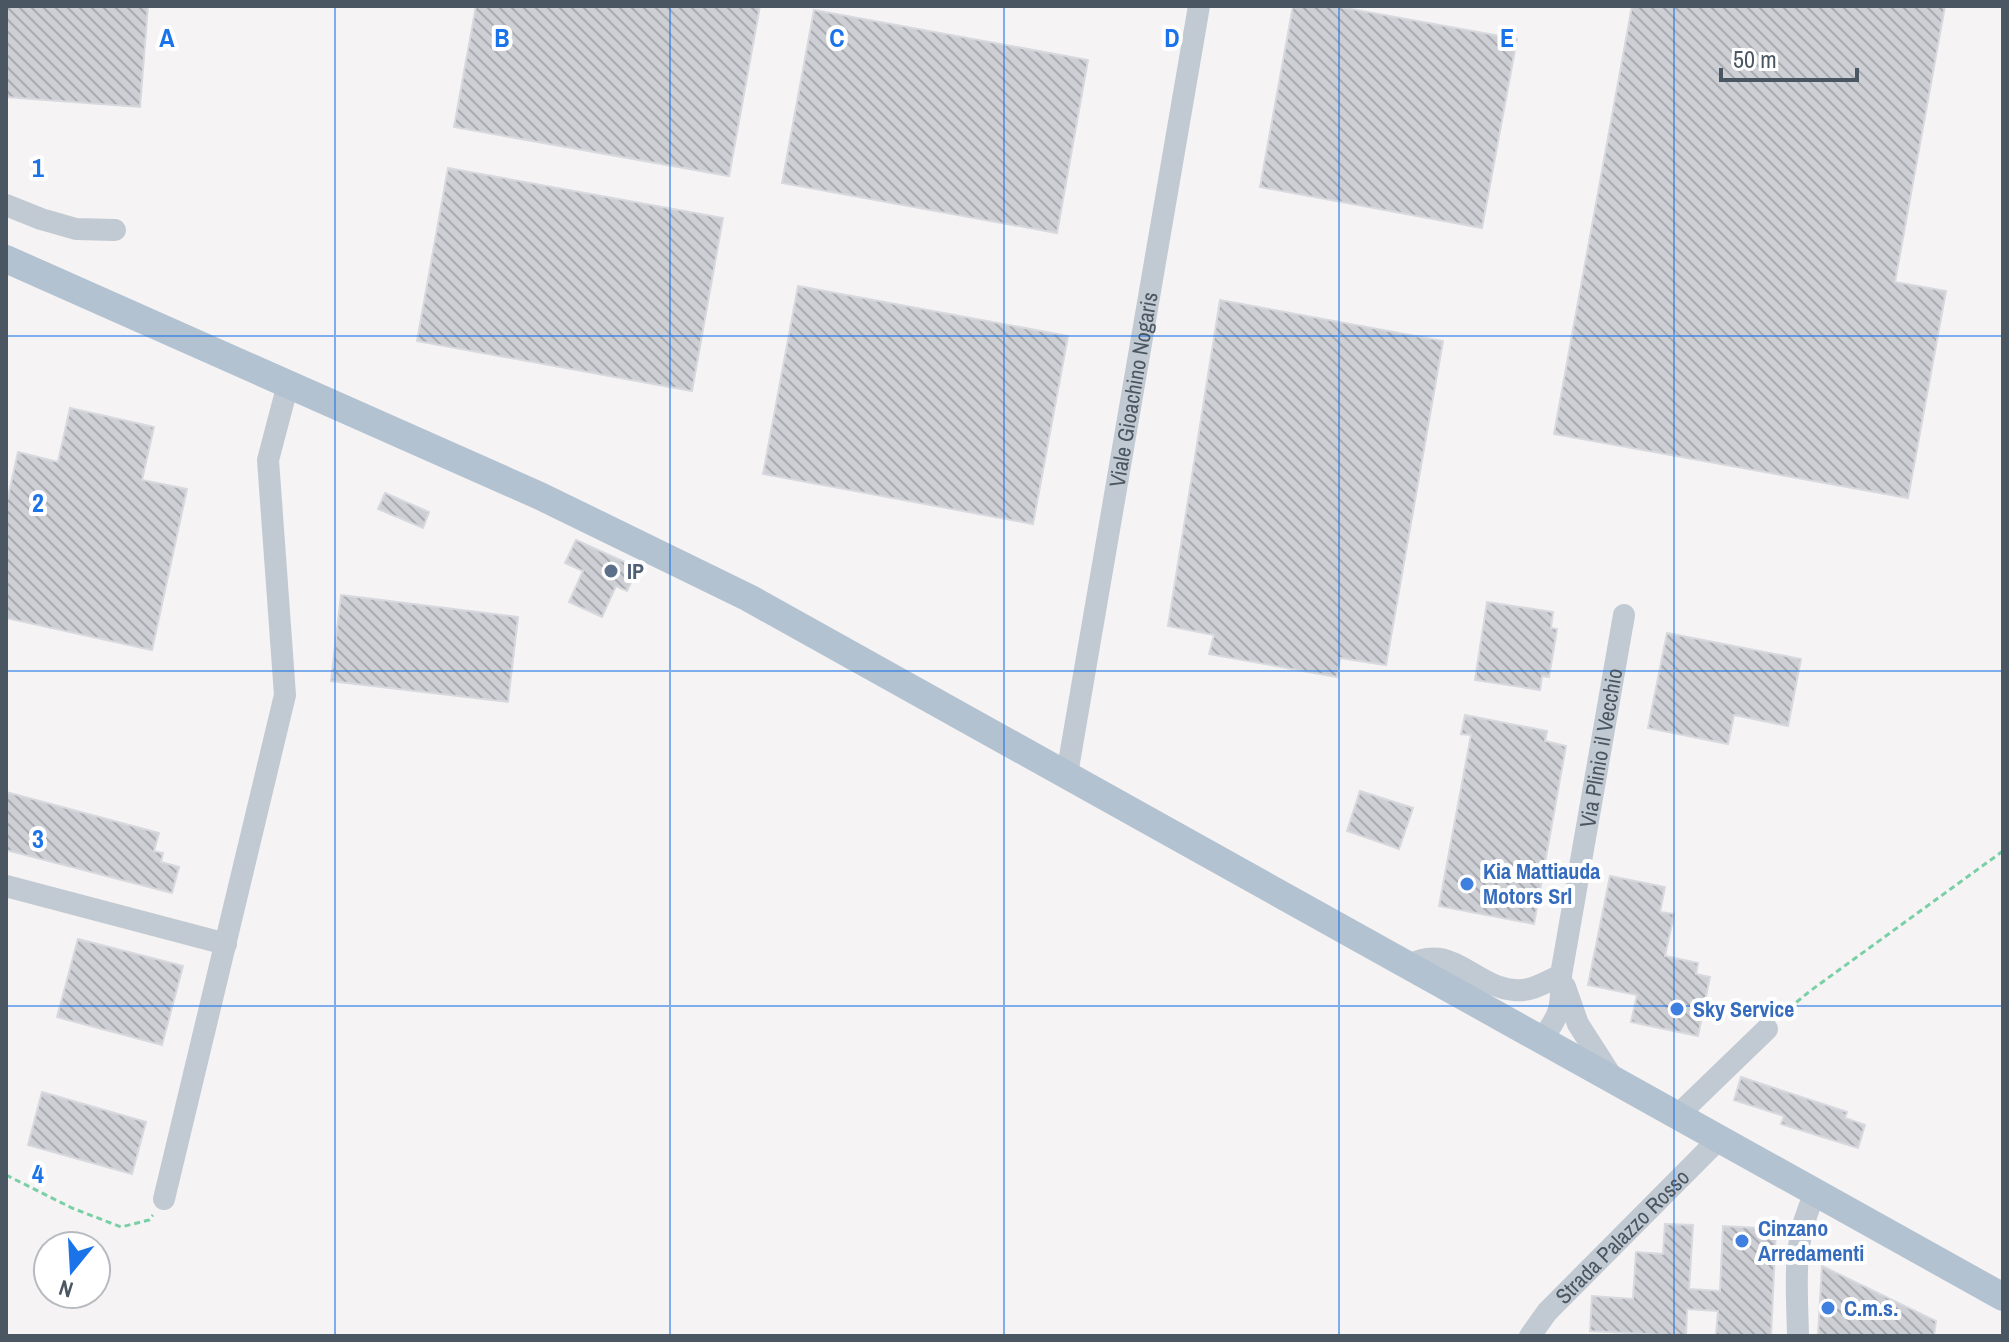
<svg xmlns="http://www.w3.org/2000/svg" width="2009" height="1342" viewBox="0 0 2009 1342" font-family="'Archivo Narrow',sans-serif">
<style>
.building{fill:url(#building-back-hatch);stroke:#d7d9de;stroke-width:2}
.lines{fill:none;stroke-linecap:round;stroke-linejoin:round}
.path{stroke:#7ad0a6;stroke-width:3;stroke-dasharray:6 4;stroke-linecap:butt}
.minor{stroke:#c1cad2;stroke-width:22}
.major{stroke:#b3c2d1;stroke-width:28}
.grid{fill:none;stroke:#1a73e8;stroke-width:2;stroke-opacity:0.55}
.service-dot{fill:#5c6f8a;stroke:#fff;stroke-width:3}
.shop-dot{fill:#3f7fe0;stroke:#fff;stroke-width:3}
.labels{text-anchor:middle;dominant-baseline:central;stroke-width:8;stroke-linejoin:round;paint-order:stroke}
.street-label{font-size:22px;fill:#4a5661;stroke:#fff}
.service-label{font-size:22px;font-weight:bold;fill:#4e5e75;stroke:#fff;text-anchor:start}
.shop-label{font-size:22px;font-weight:bold;fill:#366cbe;stroke:#fff;text-anchor:start}
.grid-label{font-size:26px;text-anchor:middle;font-weight:bold;fill:#1a73e8;stroke:#fff;stroke-width:8;stroke-linejoin:round;paint-order:stroke}
</style>
<defs>
<pattern id="building-back-hatch" width="6" height="6" patternUnits="userSpaceOnUse" patternTransform="scale(2)"><rect width="6" height="6" fill="#cdcfd5"/><path d="M-1 5l2 2M0 0l6 6M5-1l2 2" fill="none" stroke="#a8abb0"/></pattern>
</defs>
<rect width="100%" height="100%" fill="#f5f3f3"/>
<g class="building">
<path d="M6,6H148L140,107L6,97Z"/>
<path d="M476,6H760L729,176L454,127Z"/>
<path d="M1293,6H1334L1517,39L1482,228L1260,187Z"/>
<path d="M1632,6H1945L1895,282L1946,291L1908,498L1554,434Z"/>
<path d="M814,10L1088,60L1057,233L782,183Z"/>
<path d="M448,168L723,218L692,391L417,341Z"/>
<path d="M798,286L1068,336L1033,524L763,474Z"/>
<path d="M1220,300L1443,341L1386,665L1340,658L1337,677L1209,654L1214,635L1168,626Z"/>
<path d="M70,408L154,427L142,480L187,489L152,650L6,618V506L18,452L58,462Z"/>
<path d="M385,493L429,512L423,528L378,509Z"/>
<path d="M576,540L638,568L627,591L616,586L602,617L569,602L583,571L565,563Z"/>
<path d="M341,595L518,617L508,702L331,681Z"/>
<path d="M1487,602L1553,612L1551,628L1557,629L1549,677L1542,676L1540,690L1475,680Z"/>
<path d="M1667,633L1801,659L1788,726L1734,715L1728,744L1648,728Z"/>
<path d="M1465,715L1547,731L1545,741L1566,746L1534,924L1439,906L1471,735L1461,734Z"/>
<path d="M1360,791L1413,808L1399,849L1347,831Z"/>
<path d="M6,792L159,833L154,851L163,853L161,862L179,867L172,893L6,850Z"/>
<path d="M1610,876L1665,887L1660,912L1674,914L1665,956L1698,963L1696,974L1710,977L1698,1036L1631,1022L1637,995L1588,985Z"/>
<path d="M78,939L183,966L162,1045L57,1017Z"/>
<path d="M1741,1077L1847,1112L1845,1118L1865,1125L1858,1148L1781,1124L1784,1116L1734,1100Z"/>
<path d="M42,1092L146,1122L132,1174L28,1145Z"/>
<path d="M1665,1224L1693,1225L1689,1289L1720,1291L1723,1226L1776,1229L1771,1336H1716L1718,1311L1687,1309L1686,1336L1590,1331L1592,1296L1633,1299L1636,1252L1663,1254Z"/>
<path d="M1822,1266L1936,1321L1934,1335L1818,1336Z"/>
</g>
<g class="lines">
<g class="path">
<path d="M1781,1015L1810,991L2003,851"/>
<path d="M6,1175L72,1208L121,1227L149,1220L153,1215"/>
</g>
<g class="minor">
<path d="M6,205L41,219L76,229L115,230"/>
<path id="s1" d="M1067,774L1199,6"/>
<path d="M6,886L226,944"/>
<path d="M1409,965C1452,942 1472,986 1514,990C1531,992 1546,982 1561,975"/>
<path d="M1565,987L1578,1024L1612,1077"/>
<path id="s2" d="M1541,1039C1561,1016 1562,1005 1561,975L1624,615"/>
<path d="M1677,1116L1767,1029"/>
<path d="M164,1199L285,695L268,460L288,384"/>
<path id="s3" d="M1530,1336L1547,1312L1719,1139"/>
<path d="M1798,1336C1797,1283 1791,1241 1816,1192"/>
</g>
<path class="major" d="M6,259L540,496L749,598L2003,1297"/>
</g>
<path class="grid" d="M335,6V1336M670,6V1336M1004,6V1336M1339,6V1336M1674,6V1336M6,336H2003M6,671H2003M6,1006H2003"/>
<circle class="service-dot" cx="611" cy="571" r="8"/>
<g class="shop-dot">
<circle cx="1467" cy="884" r="8"/>
<circle cx="1677" cy="1009" r="8"/>
<circle cx="1742" cy="1241" r="8"/>
<circle cx="1828" cy="1308" r="8"/>
</g>
<g class="labels">
<g class="street-label">
<text stroke="none"><textPath href="#s1" startOffset="390">Viale Gioachino Nogaris</textPath></text>
<text stroke="none"><textPath href="#s2" startOffset="300">Via Plinio il Vecchio</textPath></text>
<text stroke="none"><textPath href="#s3" startOffset="136">Strada Palazzo Rosso</textPath></text>
</g>
<g class="service-label">
<text x="627" y="571">IP</text>
</g>
<g class="shop-label">
<text x="1483" y="871">Kia Mattiauda<tspan x="1483" dy="25">Motors Srl</tspan></text>
<text x="1693" y="1009">Sky Service</text>
<text x="1758" y="1228">Cinzano<tspan x="1758" dy="25">Arredamenti</tspan></text>
<text x="1844" y="1308">C.m.s.</text>
</g>
</g>
<g class="grid-label">
<text x="167" y="47">A</text>
<text x="502" y="47">B</text>
<text x="837" y="47">C</text>
<text x="1172" y="47">D</text>
<text x="1507" y="47">E</text>
<text x="38" y="177">1</text>
<text x="38" y="512">2</text>
<text x="38" y="848">3</text>
<text x="38" y="1183">4</text>
</g>
<rect width="2009" height="1342" fill="none" stroke="#4a5661" stroke-width="16"/>
<g transform="translate(72 1270) rotate(198)"><circle r="38" fill="#ffffff" stroke="#b7bbc0" stroke-width="2"/>
<path d="M0-6L14 30L0 20L-14 30Z" fill="#1a73e8"/>
<text y="-12" font-size="22" font-weight="bold" text-anchor="middle" fill="#4a5661">N</text>
</g>
<path d="M1721 68v12h136v-12" fill="none" stroke="#4a5661" stroke-width="4"/>
<text x="1733" y="68" font-size="24" fill="#4a5661" stroke="#ffffff" stroke-width="6" paint-order="stroke">50 m</text>
</svg>
